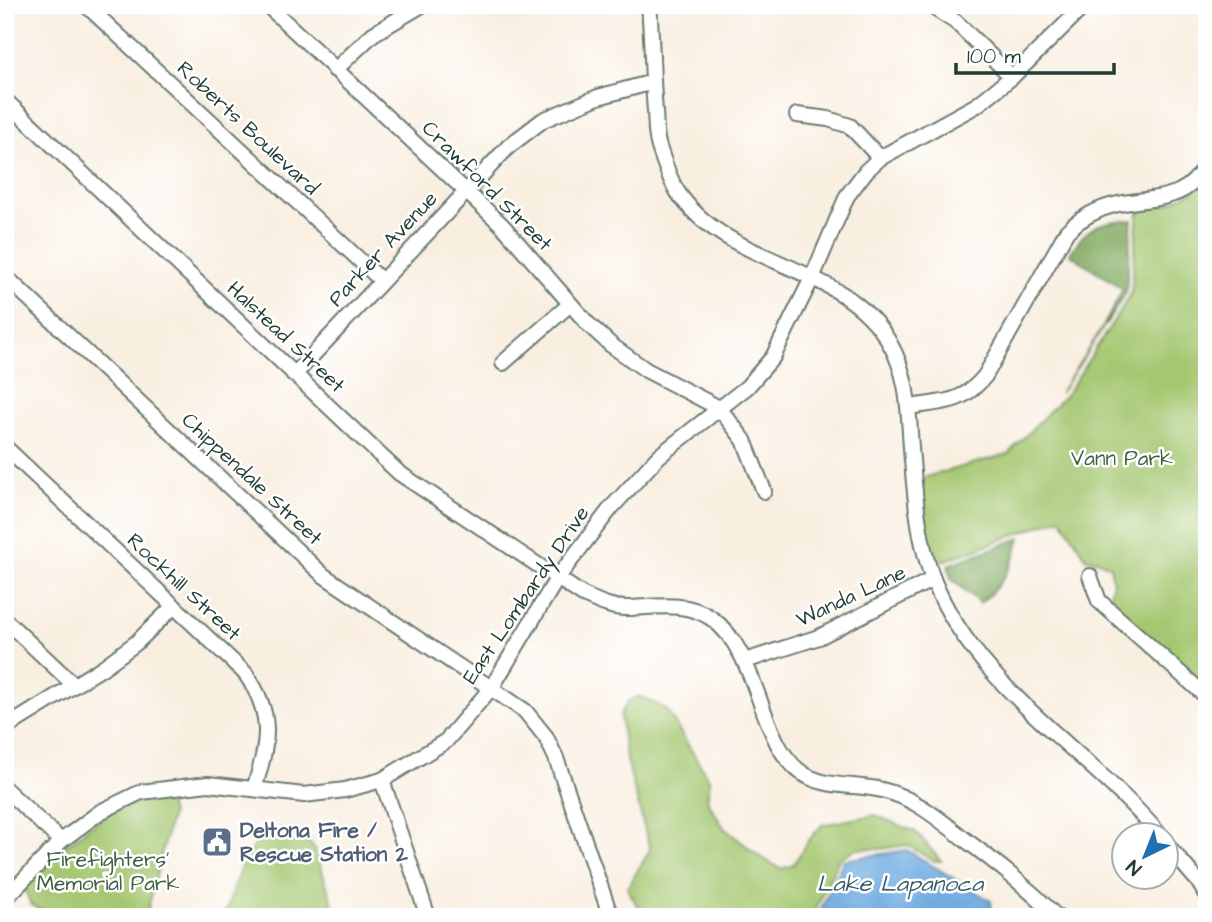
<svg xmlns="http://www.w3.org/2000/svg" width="1212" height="922" viewBox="0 0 1212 922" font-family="'Architects Daughter',sans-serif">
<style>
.green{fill:#a5c771;stroke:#628252;stroke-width:2}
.forest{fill:#84ac63;stroke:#52744c;stroke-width:2}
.water{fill:#70abe1;stroke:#48748a;stroke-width:2}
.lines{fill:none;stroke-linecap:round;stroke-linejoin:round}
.minor-casing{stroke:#6b7b71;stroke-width:18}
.minor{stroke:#fff;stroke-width:14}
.labels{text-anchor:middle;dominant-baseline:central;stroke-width:5;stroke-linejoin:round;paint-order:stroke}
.street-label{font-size:21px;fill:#1f3d34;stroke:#fff}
.park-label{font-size:21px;fill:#406043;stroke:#fff}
.service-label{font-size:21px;font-weight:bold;fill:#4e5e75;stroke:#fff;text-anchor:start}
.water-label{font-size:23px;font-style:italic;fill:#375e68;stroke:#fff}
</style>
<rect width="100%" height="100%" fill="#fff"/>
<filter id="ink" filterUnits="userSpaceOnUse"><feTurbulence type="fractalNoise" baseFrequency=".0143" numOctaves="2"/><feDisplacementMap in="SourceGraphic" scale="14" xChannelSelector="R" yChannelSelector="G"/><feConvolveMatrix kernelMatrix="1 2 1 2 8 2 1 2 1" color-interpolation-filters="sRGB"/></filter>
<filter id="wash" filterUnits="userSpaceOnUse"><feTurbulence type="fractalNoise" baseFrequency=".00686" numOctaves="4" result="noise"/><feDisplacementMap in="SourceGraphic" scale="28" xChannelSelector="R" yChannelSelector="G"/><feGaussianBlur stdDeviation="1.57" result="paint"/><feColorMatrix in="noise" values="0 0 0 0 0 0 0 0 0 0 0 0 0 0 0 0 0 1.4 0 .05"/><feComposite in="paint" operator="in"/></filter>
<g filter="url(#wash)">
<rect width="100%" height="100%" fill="#f9efe1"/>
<g class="green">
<path d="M1207,173V688L1108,599L1113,583L1110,566L1097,560L1087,559L1061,518L938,563C922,540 924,505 922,478L1008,454L1068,392L1131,294L1138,212L1170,203L1192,191Z"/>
<path d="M639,696L666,709L710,781L707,800L724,828L759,856L781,869L793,865L808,841L822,825L875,815L916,832L941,861H934L907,845L880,849H855L839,859L812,917H644L627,888L650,850L625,753L620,715L628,701Z"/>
<path d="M164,795L168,801L171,815L146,917H54L31,905L24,887C63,848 105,802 164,795Z"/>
<path d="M279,831L299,833L315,849L337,917H224L242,864L258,840Z"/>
</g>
<g class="forest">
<path d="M1132,220L1126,293L1060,393L1103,327L1123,289L1070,254C1086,226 1100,221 1132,220Z"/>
<path d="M1020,538C1014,563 1002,586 980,603L951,579L948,565Z"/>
</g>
<path class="water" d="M907,850L991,901L992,917H817L844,860Z"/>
</g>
<g filter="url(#ink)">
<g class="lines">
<g class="minor-casing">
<g id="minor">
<path d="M86,5L382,281"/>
<path d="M267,5L502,225L588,324L611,345L646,370L719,408L744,440L764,491"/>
<path d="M649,5C652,40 652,76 655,111C656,123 655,136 659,147C664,162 669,178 677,191C727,268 843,261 889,342C911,379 908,418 912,460C915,498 919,543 933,579C976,688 1086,748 1159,834"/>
<path d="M929,5L956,22L1012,77"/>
<path d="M335,70L373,34L422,5"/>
<path d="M5,100L399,473L583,595C597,601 612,609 628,608C656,607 686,601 711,618C763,654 758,753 809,777C831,788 859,784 882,790C913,797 939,819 963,838C998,864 1026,886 1057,917"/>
<path d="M797,115L828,119L850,126L880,158"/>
<path d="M5,276L323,575L525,711L546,737L556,758L611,917"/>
<path d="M503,363L569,305"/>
<path d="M294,375L509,146L543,120L598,97L653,82"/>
<path d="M909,407C944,401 961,405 985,376L1067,231C1080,219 1097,209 1114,205C1152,196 1189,204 1207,161"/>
<path d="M5,447L245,673C275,715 268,743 254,789"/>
<path d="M1090,576L1099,601L1207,697"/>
<path d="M5,620L73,684"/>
<path d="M745,661L819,637L933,579"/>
<path d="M5,728L102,668L136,643L174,606"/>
<path d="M382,780L428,917"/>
<path d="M5,789L61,841"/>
<path d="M1166,844L1198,881L1207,896"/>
<path d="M5,899L61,841L100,812L141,792L208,784L304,795L345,790L382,780L446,741L492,687L558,577L611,508L659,456L747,387L773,357L812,278L847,196L866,171L880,158L977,105L1012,77L1085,5"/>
</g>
</g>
<use href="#minor" class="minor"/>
</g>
</g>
<defs>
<g id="civic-square" transform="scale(1.575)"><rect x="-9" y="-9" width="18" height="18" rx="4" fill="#5c6f8a" stroke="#fff"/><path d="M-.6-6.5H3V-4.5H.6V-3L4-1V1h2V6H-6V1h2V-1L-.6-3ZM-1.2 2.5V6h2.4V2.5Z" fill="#fff"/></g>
</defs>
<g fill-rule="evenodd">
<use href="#civic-square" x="217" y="842"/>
</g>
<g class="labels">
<g class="street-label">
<text transform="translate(248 128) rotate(43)">Roberts Boulevard</text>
<text transform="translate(487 186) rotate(45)">Crawford Street</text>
<text transform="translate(383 249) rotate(-47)">Parker Avenue</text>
<text transform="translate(286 337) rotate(43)">Halstead Street</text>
<text transform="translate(252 479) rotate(43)">Chippendale Street</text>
<text transform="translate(184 587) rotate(43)">Rockhill Street</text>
<text transform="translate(526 595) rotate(-56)">East Lombardy Drive</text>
<text transform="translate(851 596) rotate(-25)">Wanda Lane</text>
</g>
<g class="park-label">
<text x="1122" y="458">Vann Park</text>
<text x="108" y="859">Firefighters'<tspan x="108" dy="24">Memorial Park</tspan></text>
</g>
<g class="service-label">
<text x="240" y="830">Deltona Fire /<tspan x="240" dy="24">Rescue Station 2</tspan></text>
</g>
<g class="water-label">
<text x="900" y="884">Lake Lapanoca</text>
</g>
</g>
<rect width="1212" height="922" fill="none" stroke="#fff" stroke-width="28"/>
<g transform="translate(1145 856) rotate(223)"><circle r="33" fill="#ffffff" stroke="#a5b1ae" stroke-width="2"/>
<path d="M0-5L12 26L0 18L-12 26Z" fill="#1f6fb2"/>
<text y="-10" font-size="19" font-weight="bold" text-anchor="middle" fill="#1f3d34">N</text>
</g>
<path d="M956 63v10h158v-10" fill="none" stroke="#1f3d34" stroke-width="3.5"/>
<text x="967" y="63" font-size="21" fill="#1f3d34" stroke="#ffffff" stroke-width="5" paint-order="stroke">100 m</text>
</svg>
